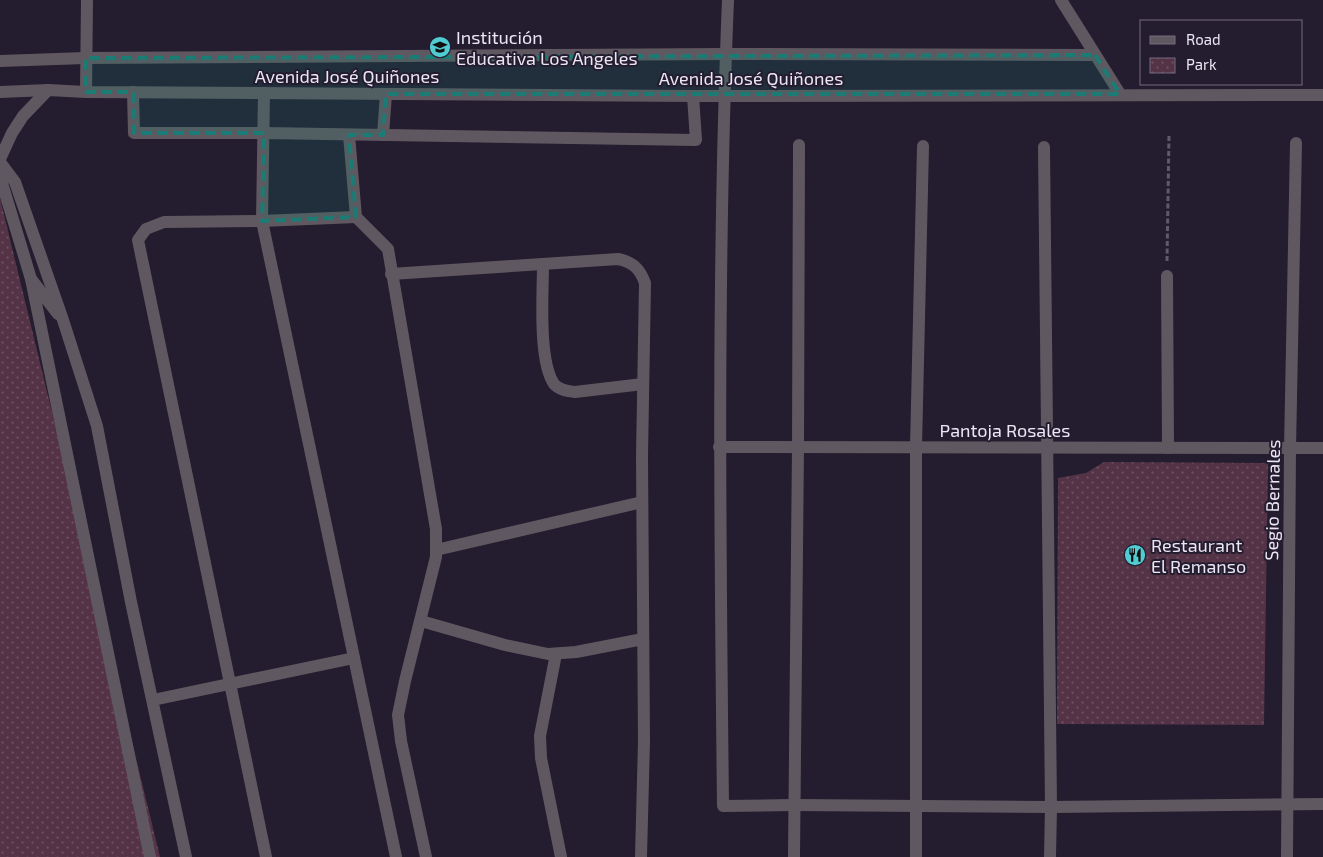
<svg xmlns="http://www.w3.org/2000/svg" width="1323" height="857" viewBox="0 0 1323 857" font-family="'Exo 2',sans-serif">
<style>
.park{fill:url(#park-dots)}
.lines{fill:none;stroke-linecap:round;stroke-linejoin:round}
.path{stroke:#60596b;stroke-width:3;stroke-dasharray:5 2.5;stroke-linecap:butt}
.service{stroke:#605860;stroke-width:12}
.minor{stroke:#605860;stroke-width:12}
.tertiary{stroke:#605860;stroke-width:12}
.marked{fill:#1a7c75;fill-opacity:0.2;stroke:#1a7c75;stroke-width:4;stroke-dasharray:10 6;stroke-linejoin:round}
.labels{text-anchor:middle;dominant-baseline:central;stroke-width:4;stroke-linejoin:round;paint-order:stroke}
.poi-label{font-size:18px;fill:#ebe6f4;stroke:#241c2f;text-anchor:start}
.street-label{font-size:18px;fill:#ebe6f4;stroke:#241c2f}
</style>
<defs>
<pattern id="park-dots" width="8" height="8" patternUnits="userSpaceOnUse" patternTransform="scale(1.25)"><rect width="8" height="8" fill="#553347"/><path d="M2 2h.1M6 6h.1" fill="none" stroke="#6e5162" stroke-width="1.8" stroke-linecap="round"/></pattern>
</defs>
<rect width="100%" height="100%" fill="#241c2f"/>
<g class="park">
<path d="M0,198L160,857H0Z"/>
<path d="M1104,462L1268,463L1264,725L1057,724L1058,478L1086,473Z"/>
</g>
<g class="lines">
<path class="path" d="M1167,261L1169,134"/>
<path class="service" d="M31,279L150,857"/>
<g class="minor">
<path d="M728,0C717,269 720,537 723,806L794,805L1051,807L1323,804"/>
<path d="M1061,0L1120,94"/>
<path d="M0,61L85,58L726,54L1095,55"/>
<path d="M86,92L87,0"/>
<path d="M133,92L134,133H264L696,140L693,96"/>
<path d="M264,93L262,221L396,857"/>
<path d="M349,135L356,217L388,249L436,529V557L405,681L398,715L401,741L426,857"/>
<path d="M383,135L386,94"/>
<path d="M1044,147L1051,807L1050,857"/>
<path d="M0,162L15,182L63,320L97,426L131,602L186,857"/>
<path d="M0,168L2,183L31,279L58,314"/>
<path d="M543,264C543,294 538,360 554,384C559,390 568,391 575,392L643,384"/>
<path d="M391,274L618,259C633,262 640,269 645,283L642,456L644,741L641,857"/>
<path d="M1167,276L1168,448"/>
<path d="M719,447L1323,448"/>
<path d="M436,550L642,502"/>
<path d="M421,621L505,645L548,654L576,652L643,639"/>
<path d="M556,654L540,736L541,758L561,857"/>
<path d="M153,700L354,658"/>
<path d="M266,857L138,240L146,229L164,222L262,221L356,217"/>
<path d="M794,857L798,447L799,145"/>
<path d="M916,857V447L923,146"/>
<path d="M1287,857L1290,449L1296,143"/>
</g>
<g class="tertiary">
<path d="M0,92L48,90L86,92L693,96L1323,95"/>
<path d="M0,159L12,133L23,116L48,90"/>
</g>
</g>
<path class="marked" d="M1095,55L1120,94H386L383,135H349L356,217L262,221L264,133H134L133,92H86L85,58Z"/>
<defs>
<g id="school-disc" transform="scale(1.125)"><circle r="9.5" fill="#51ccd2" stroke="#241c2f"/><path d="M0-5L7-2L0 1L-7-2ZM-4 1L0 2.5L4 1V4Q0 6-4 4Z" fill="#111"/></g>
<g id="restaurant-disc" transform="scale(1.125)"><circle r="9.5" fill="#51ccd2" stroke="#241c2f"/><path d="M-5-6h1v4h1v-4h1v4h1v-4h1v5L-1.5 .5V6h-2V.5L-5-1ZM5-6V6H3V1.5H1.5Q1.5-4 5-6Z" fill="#111"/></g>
</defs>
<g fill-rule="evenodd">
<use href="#school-disc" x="440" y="47"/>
<use href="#restaurant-disc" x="1135" y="555"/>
</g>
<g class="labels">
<g class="poi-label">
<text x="456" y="37">Institución<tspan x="456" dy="21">Educativa Los Angeles</tspan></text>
<text x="1151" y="545">Restaurant<tspan x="1151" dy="21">El Remanso</tspan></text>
</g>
<g class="street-label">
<text x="347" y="76">Avenida José Quiñones</text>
<text x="751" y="78">Avenida José Quiñones</text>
<text x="1005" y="430">Pantoja Rosales</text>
<text transform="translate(1272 500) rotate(-89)">Segio Bernales</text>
</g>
</g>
<rect x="1140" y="20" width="162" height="65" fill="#241c2f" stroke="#746d7e"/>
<rect x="1150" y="36" width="25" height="8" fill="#605860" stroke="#746d7e"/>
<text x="1186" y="45" font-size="15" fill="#ebe6f4">Road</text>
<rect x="1150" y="58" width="25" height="15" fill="url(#park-dots)" stroke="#746d7e"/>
<text x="1186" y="70" font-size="15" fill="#ebe6f4">Park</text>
</svg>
